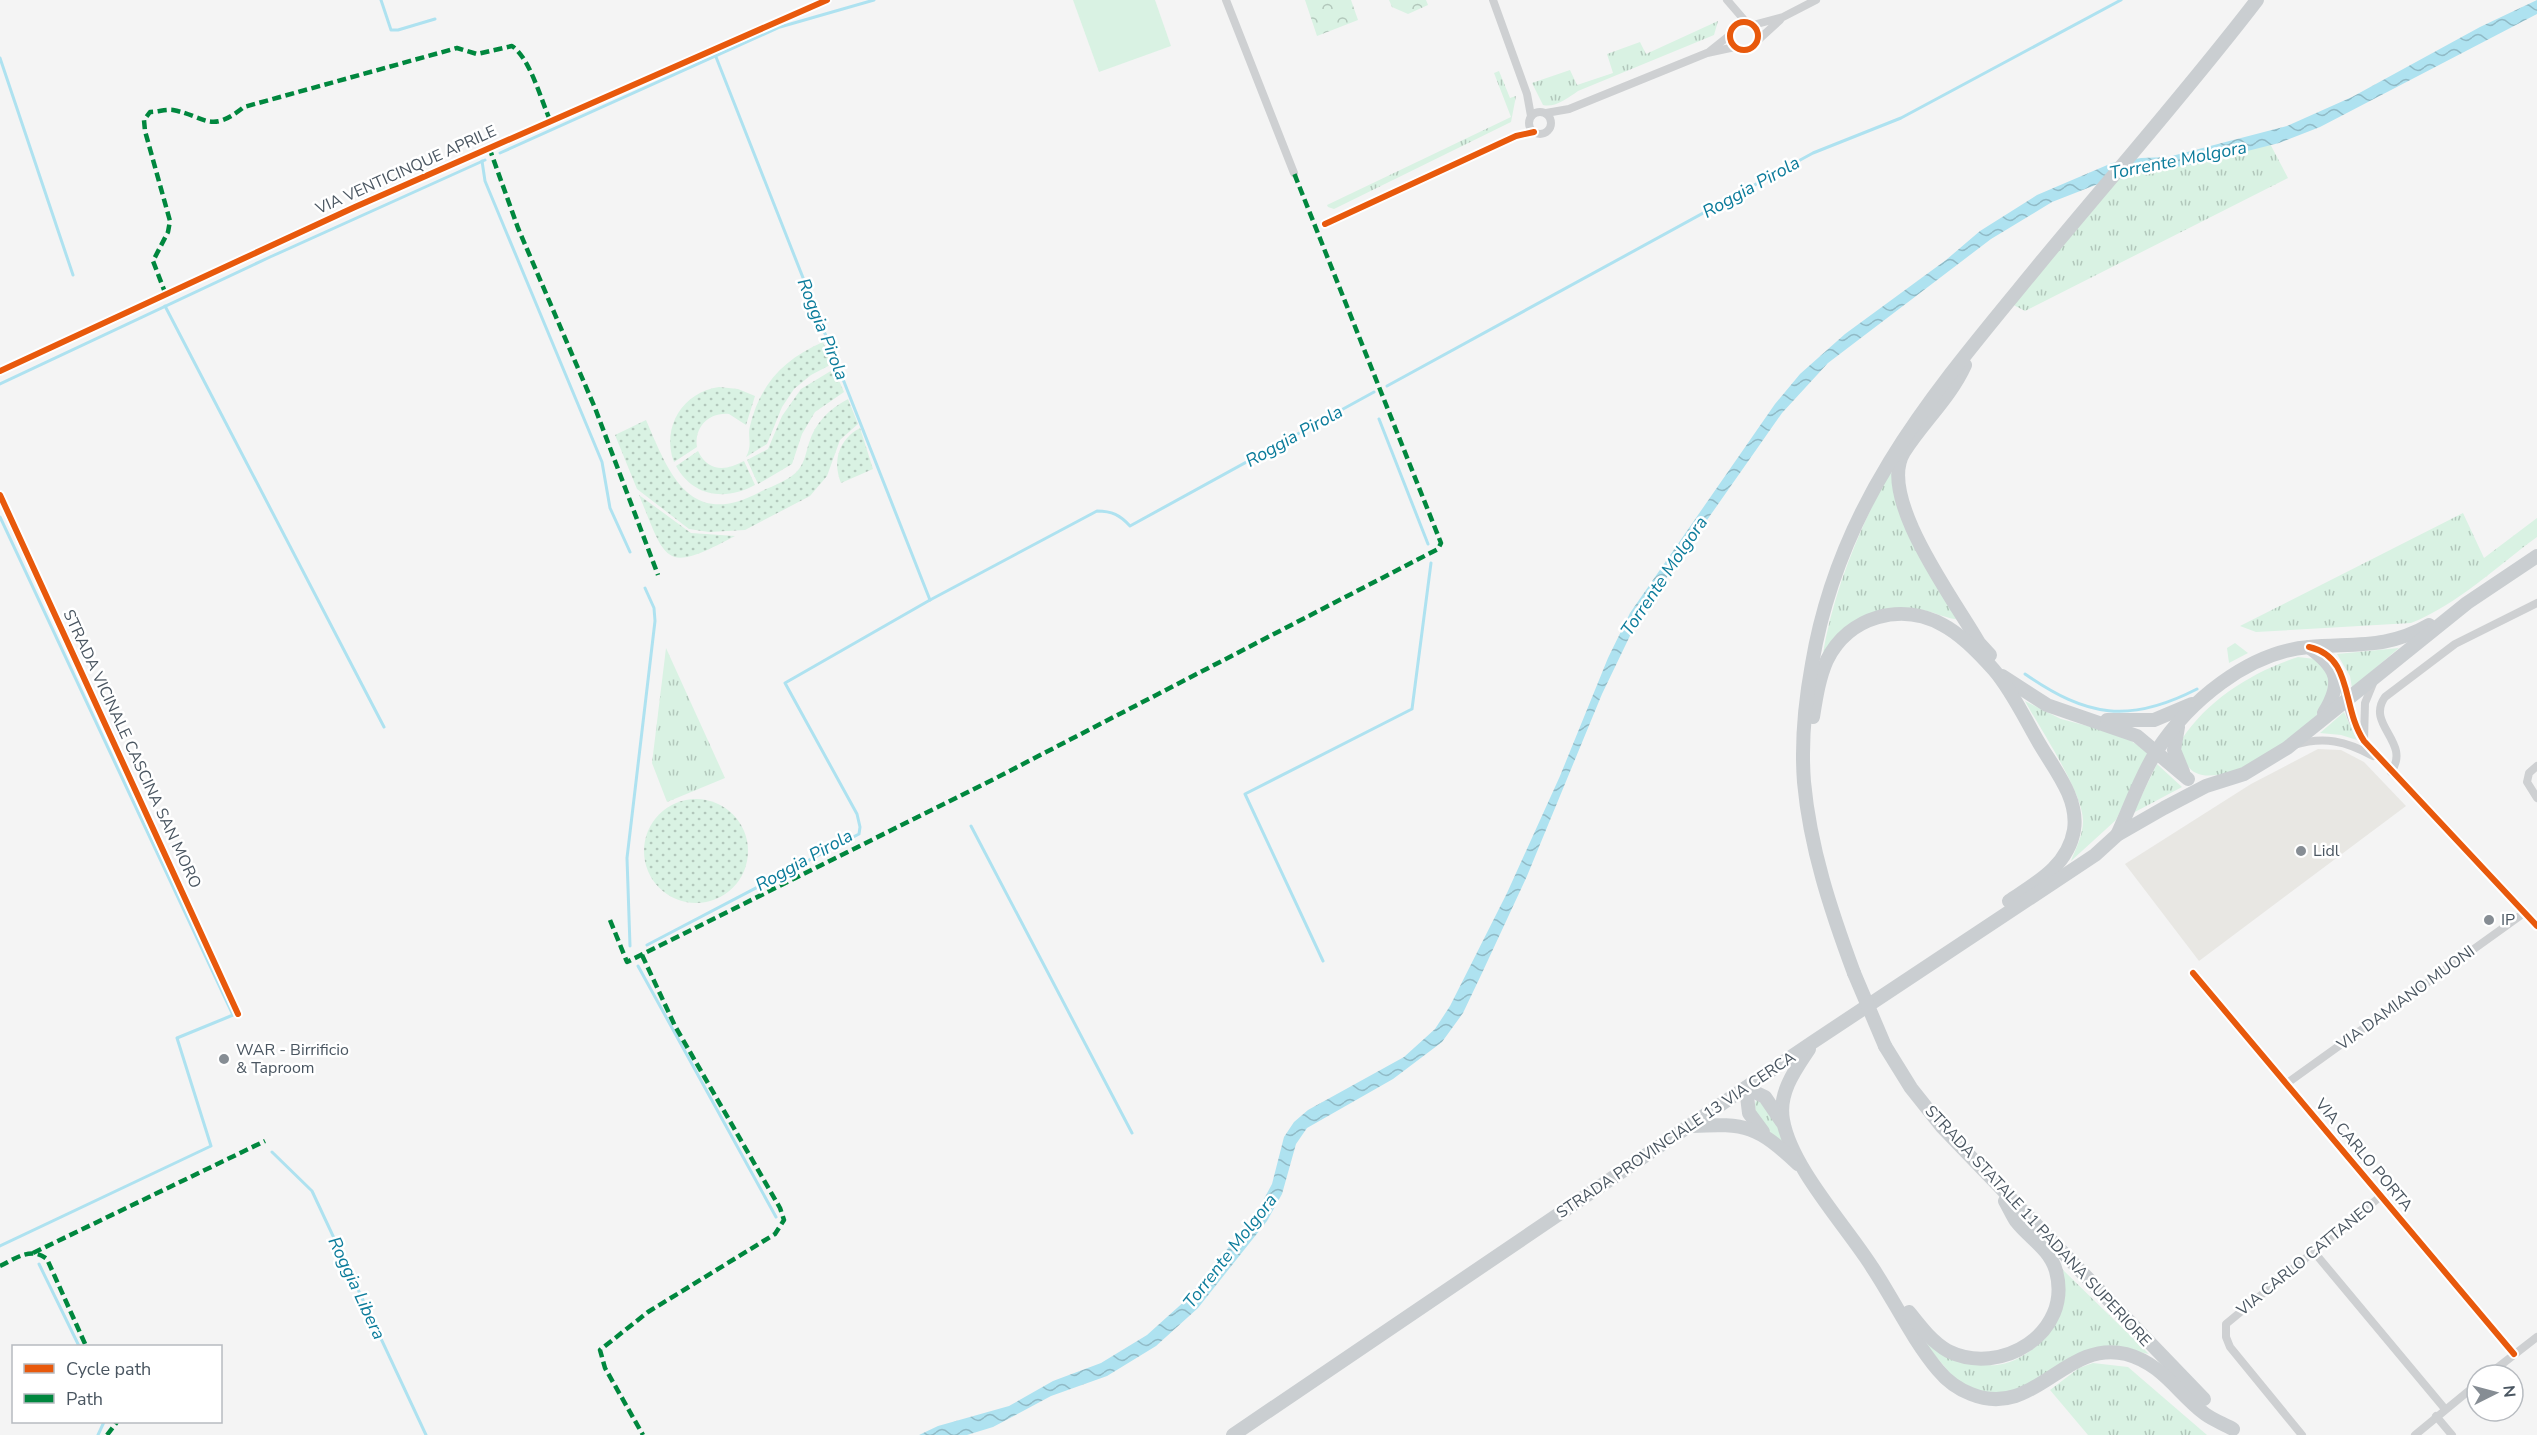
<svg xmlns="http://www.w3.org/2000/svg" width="2537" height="1435" viewBox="0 0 2537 1435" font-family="'Nunito Sans',sans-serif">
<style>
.commercial{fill:#e8e7e3}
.grass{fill:url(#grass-tufts)}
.park{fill:url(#park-crowns)}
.garden{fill:url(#garden-dots)}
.pitch{fill:#d9f2e3}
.water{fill:url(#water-waves)}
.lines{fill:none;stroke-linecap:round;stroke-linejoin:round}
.stream{stroke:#aee2f0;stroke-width:3}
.street{stroke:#ced0d2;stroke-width:8}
.primary{stroke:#caced1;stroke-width:14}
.primary-bridge{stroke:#caced1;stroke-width:14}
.quiet{stroke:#00873e;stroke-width:4.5;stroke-dasharray:9 4.5;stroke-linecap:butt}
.cycleway-casing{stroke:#fff;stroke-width:10}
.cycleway{stroke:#e8590c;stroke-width:6}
.poi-dot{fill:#868d94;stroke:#fff;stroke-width:2}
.labels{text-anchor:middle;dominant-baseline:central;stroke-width:5;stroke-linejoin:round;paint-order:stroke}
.street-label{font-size:16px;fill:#4a5661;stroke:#fff}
.poi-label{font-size:16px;fill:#4a5661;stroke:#fff;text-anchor:start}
.water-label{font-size:18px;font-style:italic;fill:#0c7c9b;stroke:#fff}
</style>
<defs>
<pattern id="grass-tufts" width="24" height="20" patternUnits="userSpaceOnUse" patternTransform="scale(1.5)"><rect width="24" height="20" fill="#d9f2e3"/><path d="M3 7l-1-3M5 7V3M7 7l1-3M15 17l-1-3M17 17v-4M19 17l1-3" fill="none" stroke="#b2c7bb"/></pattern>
<pattern id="park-crowns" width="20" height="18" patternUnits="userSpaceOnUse" patternTransform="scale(1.5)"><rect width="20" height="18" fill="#d9f2e3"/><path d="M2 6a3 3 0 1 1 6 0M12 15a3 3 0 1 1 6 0" fill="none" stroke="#b2c7bb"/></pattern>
<pattern id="garden-dots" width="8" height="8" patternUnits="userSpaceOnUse" patternTransform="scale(1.5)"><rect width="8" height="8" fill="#d9f2e3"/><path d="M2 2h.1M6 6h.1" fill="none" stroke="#b2c7bb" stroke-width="1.8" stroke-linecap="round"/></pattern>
<pattern id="water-waves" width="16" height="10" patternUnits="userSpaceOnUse" patternTransform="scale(1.5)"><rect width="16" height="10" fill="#aee2f0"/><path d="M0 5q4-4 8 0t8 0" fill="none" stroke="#90bac6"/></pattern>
</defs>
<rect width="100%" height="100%" fill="#f4f4f4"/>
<path class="commercial" d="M2318,749L2341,750L2364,762L2406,806L2199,961L2125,864L2251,784Z"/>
<g class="grass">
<path d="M1718,21L1714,35L1578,91C1568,98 1555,108 1543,105L1532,83L1570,70L1577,85L1613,73L1607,54L1640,42L1646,54Z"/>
<path d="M1499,71L1510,98L1516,96L1511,122L1334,209L1328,207L1327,205L1511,117L1494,73Z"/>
<path d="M2267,138L2288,178L2025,311L2008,302L2118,171Z"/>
<path d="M1890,470L1963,620C1944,619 1934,611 1917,609C1873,604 1853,633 1822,659C1833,590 1859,531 1890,470Z"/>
<path d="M2463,513L2484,558L2537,518V537C2497,566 2457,605 2411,623L2256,632L2240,626Z"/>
<path d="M2235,643L2248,653L2229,663L2227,648Z"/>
<path d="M666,648L725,778L667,802L652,763Z"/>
<path d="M2399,648L2352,688L2350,676L2337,654Z"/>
<path d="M2298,657L2315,659L2331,677C2330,684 2330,693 2327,700C2316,729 2211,803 2187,765C2181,756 2180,750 2182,739C2208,699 2254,671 2298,657Z"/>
<path d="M2025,701L2061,719L2122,735L2148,752L2116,820L2071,861C2076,848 2083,835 2083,821C2083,792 2040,729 2025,701Z"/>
<path d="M2344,712L2357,740L2341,735L2320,733Z"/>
<path d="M2157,764L2182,787L2133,813Z"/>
<path d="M1756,1100L1769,1107L1791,1151C1779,1139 1749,1118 1756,1100Z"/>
<path d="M2060,1267L2149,1354L2118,1348L2018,1393L1986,1394L1956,1380L1927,1346V1343C1962,1362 1994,1378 2030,1351C2038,1345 2049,1336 2052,1327C2057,1308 2058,1286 2060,1267Z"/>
<path d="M2093,1363L2128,1367L2207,1435H2088L2050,1390L2079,1368Z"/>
</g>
<g class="park">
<path d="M1305,0H1351L1358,20L1317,36Z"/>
<path d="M1389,0H1426L1428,5L1408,14L1392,7Z"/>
</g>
<g class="garden">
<path d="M823,342L832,364L811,375L794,389L782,407L767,444L746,457C753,445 747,436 750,426C760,384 784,359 823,342Z"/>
<path d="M834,369L844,392L815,412L802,434L792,464L758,484L747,460L768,449L782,416L801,389Z"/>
<path d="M719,387L738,389L755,396L746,425L729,414C709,412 694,427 697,447L674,462C661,427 683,392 719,387Z"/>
<path d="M848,399L858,424L840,440L827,476L810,496L745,530L709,532L689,529L637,489L615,435L646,420C669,473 689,530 760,492C772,486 791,480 799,469C805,461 806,452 809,443C815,423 829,409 848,399Z"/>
<path d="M860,428L873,469L841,483C832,461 839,439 860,428Z"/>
<path d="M698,451C708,472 726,471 744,461L755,485C726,501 693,497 676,466Z"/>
<path d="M639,495L691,533L735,536C664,574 667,563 639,495Z"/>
<circle cx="696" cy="851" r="52"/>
</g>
<path class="pitch" d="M1073,0H1155L1171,46L1099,72Z"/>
<path class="water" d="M2537,0V14L2320,127L2279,143L2196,164L2121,175L2052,202L1991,239L1828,363L1782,413L1639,617L1602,694L1527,876L1482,973L1463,1013L1442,1042L1393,1079L1307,1128L1296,1144L1282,1194L1267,1221L1198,1308L1156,1346L1107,1376L1051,1396L993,1427L967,1435H919L938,1426L1009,1406L1053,1381L1101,1363L1147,1335L1187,1299L1257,1212L1272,1184L1284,1137L1294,1122L1308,1110L1404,1057L1435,1029L1450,1006L1507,893L1560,776L1608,658L1630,613L1775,404L1800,374L1845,334L1946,260L1980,231L2037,195L2112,163L2141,158L2168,157L2287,126L2352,97L2480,27Z"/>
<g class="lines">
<g class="stream">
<path d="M381,0L391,30H398L435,19"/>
<path d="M716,57L930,600L1097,511C1112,511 1120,515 1130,526L1374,392"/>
<path d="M0,58L73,275"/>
<path d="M500,153L780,27L874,0"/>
<path d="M482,161L485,181L602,462L610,508L630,552"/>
<path d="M165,306L384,727"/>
<path d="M0,384L270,257L485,160"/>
<path d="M1387,386L1813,153L1901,118L2121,0"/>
<path d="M1379,419L1428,544"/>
<path d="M0,517L233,1015L177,1038L211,1146L0,1246"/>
<path d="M2025,674C2087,717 2129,724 2197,689"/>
<path d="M971,826L1132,1133"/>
<path d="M647,945L859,834L860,827L857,814L785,683L930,600"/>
<path d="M630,946L627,858L655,621L654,608L645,588"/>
<path d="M1323,961L1245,794L1412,709L1431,563"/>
<path d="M638,966L776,1217"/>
<path d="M272,1152L312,1191L426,1435"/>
<path d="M39,1264L79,1346"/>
<path d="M98,1435L104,1422"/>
</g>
<g class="street">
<path d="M1226,0L1294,173"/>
<path d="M1493,0L1527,94L1531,116"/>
<path d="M1727,0L1746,22"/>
<circle cx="1744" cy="36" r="14"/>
<path d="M1753,25L1783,17L1816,0"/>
<path d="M1757,41L1780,20"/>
<path d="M1710,51L1730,35"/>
<circle cx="1540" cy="123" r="11"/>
<path d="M1546,113L1569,109L1707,53L1735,47"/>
<path d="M1325,224L1516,136L1534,132"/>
<path d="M0,371L355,207L827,0"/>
<path d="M0,495L238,1014"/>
<path d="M2317,648C2343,657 2342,684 2348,707C2351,720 2357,731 2364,741L2537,926"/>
<path d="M2364,741L2365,703L2374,681"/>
<path d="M2294,745C2324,736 2346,741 2373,756"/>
<path d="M2537,766L2529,773L2527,782L2537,798"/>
<path d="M2391,772C2412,742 2365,725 2385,697L2455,644L2537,603"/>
<path d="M2193,973L2514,1354"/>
<path d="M2286,1084L2524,913"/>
<path d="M2314,1252L2445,1409"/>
<path d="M2488,1375L2537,1337"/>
<path d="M2436,1416L2452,1435"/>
<path d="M2302,1435L2230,1347L2226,1337V1324L2381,1196"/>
<path d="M2415,1435L2477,1384"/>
</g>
<g class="primary">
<path d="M1965,365C1950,398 1923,422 1904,452C1876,497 1956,602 1979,643L1990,655"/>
<path d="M2309,647C2338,668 2343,682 2324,713"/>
<path d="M2002,676L2047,705L2137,736L2188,779"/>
<path d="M1813,717C1816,698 1819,678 1827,660C1849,616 1901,602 1943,625C1962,635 1980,654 1994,670C2012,691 2025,719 2039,743C2054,769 2079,798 2074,830C2068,866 2036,883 2009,901"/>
<path d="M2107,720H2154L2192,704"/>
<path d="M2178,727L2174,750L2183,772"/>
<path d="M2117,835C2130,808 2140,777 2156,752C2188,702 2248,652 2309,647C2355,643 2387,649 2429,625"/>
<path d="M1854,973C1831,911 1810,848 1804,782C1801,743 1805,702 1812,664C1840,497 1938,388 2041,262C2113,175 2188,90 2257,0"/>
<path d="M1885,1046L1911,1088L1942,1127L2204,1399"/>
<path d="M1809,1049C1795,1070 1778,1093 1783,1120C1791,1167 1846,1226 1872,1267C1894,1300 1912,1339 1938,1370C1947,1381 1958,1389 1971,1394C2035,1420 2064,1339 2126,1354C2163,1364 2177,1393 2205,1414C2213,1420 2224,1424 2233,1429"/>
<path d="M1746,1088L1749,1113L1763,1132"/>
<path d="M1746,1088L1765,1097L1782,1122"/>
<path d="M1692,1126C1747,1123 1757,1126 1798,1164"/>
<path d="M1909,1312C1920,1326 1932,1342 1948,1351C2001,1377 2073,1333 2056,1271C2050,1249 2029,1238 2016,1221C2012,1215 2009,1208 2005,1201"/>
<path d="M1233,1435L1813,1042L2095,855L2117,835L2164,808L2206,786L2244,774L2287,748L2467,603L2537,556"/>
</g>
<path class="primary-bridge" d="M1854,973L1885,1046"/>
<g class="quiet">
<path d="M489,147L518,228L595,408L658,575"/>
<path d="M166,295L153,261L168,232L170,221L145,131L144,120L150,112C157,112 166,109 173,110C207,117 210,134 244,107L457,48L477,54L512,46C530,58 541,100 550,120"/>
<path d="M610,920L627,962L996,778L1438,549L1441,543L1294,173"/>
<path d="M642,955L675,1026L780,1208L784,1220L775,1234L648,1312L600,1350L605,1368L643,1435"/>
<path d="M33,1253L265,1141"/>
<path d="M0,1266C15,1259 31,1246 47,1259L86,1346"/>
<path d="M107,1435L117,1422"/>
</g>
<g class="cycleway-casing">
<g id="cycleway">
<circle cx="1744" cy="36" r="14"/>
<path d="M1325,224L1516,136L1534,132"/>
<path d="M0,371L355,207L827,0"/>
<path d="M0,495L238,1014"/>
<path d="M2309,647C2354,657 2341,707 2364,741L2537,926"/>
<path d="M2193,973L2514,1354"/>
</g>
</g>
<use href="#cycleway" class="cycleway"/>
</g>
<g class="poi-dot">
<circle cx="2301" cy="851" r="6"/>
<circle cx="2489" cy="920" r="6"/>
<circle cx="224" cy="1059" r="6"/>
</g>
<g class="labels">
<g class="street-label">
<text transform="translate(406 170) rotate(-24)">VIA VENTICINQUE APRILE</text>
<text transform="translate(132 749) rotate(65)">STRADA VICINALE CASCINA SAN MORO</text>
<text transform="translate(2406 998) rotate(-36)">VIA DAMIANO MUONI</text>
<text transform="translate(1676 1135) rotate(-34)">STRADA PROVINCIALE 13 VIA CERCA</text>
<text transform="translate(2364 1155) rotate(50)">VIA CARLO PORTA</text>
<text transform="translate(2038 1226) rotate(47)">STRADA STATALE 11 PADANA SUPERIORE</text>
<text transform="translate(2306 1258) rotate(-39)">VIA CARLO CATTANEO</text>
</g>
<g class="poi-label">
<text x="2313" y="851">Lidl</text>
<text x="2501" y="920">IP</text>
<text x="236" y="1050">WAR - Birrificio<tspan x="236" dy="18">&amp; Taproom</tspan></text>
</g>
<g class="water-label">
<text transform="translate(2178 160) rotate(-11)">Torrente Molgora</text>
<text transform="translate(1751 187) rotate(-29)">Roggia Pirola</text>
<text transform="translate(823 329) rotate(68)">Roggia Pirola</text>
<text transform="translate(1294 436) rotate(-29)">Roggia Pirola</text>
<text transform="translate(1664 576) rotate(-56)">Torrente Molgora</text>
<text transform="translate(804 860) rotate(-29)">Roggia Pirola</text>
<text transform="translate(1230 1251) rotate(-52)">Torrente Molgora</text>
<text transform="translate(357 1288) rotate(65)">Roggia Libera</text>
</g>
</g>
<rect x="12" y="1345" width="210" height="78" fill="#ffffff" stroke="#b7bbc0" stroke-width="1.5"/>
<rect x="24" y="1364" width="30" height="9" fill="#e8590c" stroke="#b7bbc0" stroke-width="1.5"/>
<text x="66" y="1375" font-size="18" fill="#4a5661">Cycle path</text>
<rect x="24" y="1394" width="30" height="9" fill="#00873e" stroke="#b7bbc0" stroke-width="1.5"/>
<text x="66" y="1405" font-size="18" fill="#4a5661">Path</text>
<g transform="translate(2495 1393) rotate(84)"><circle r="28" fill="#ffffff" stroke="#b7bbc0" stroke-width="1.5"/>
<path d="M0-4.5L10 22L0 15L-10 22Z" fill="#868d94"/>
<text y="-9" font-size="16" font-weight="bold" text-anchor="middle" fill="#4a5661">N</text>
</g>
</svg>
